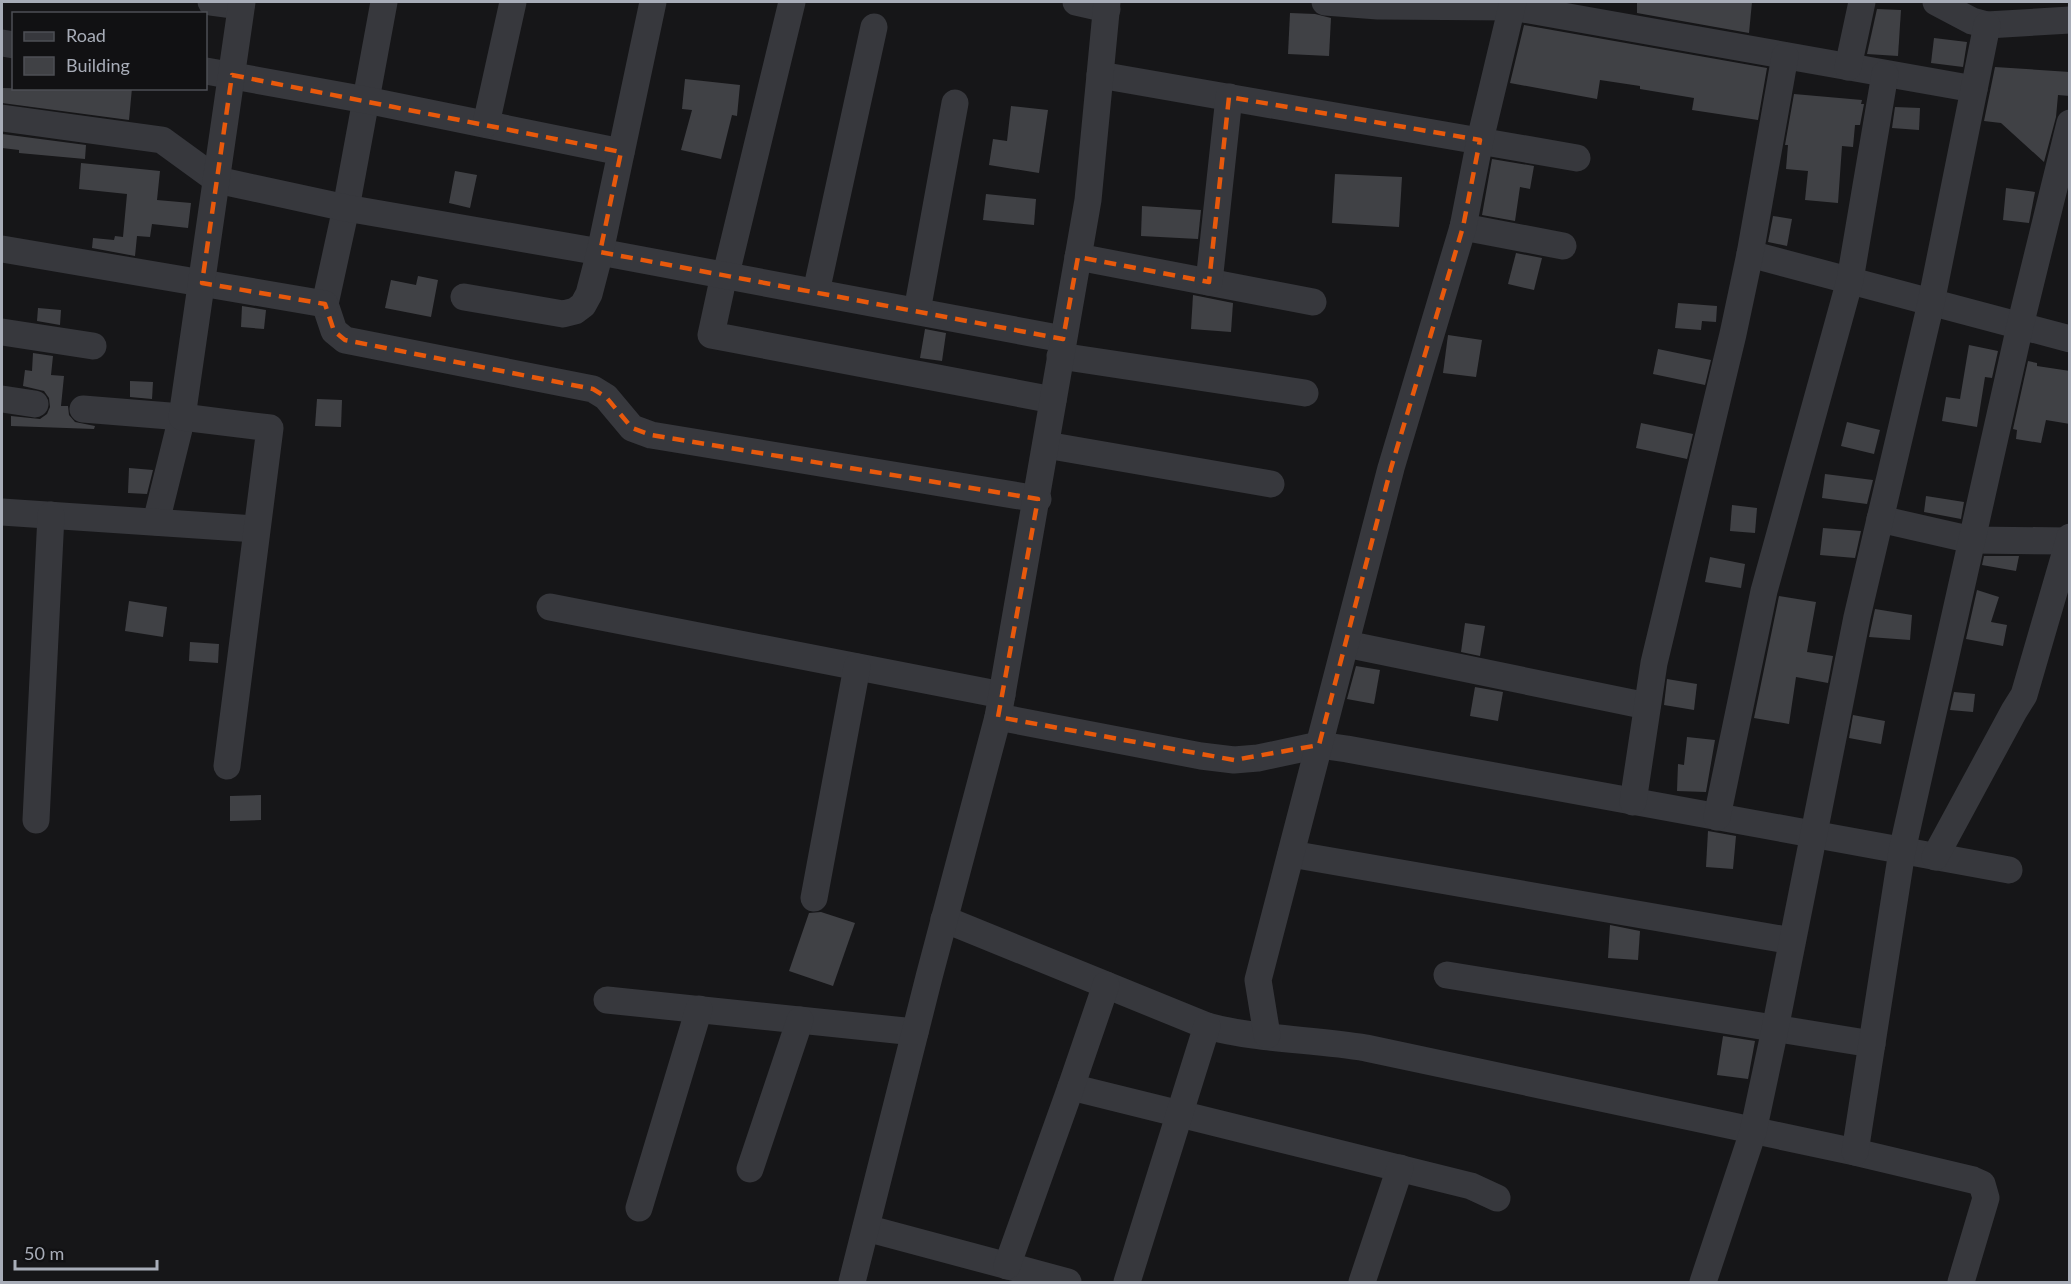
<svg xmlns="http://www.w3.org/2000/svg" width="2071" height="1284" viewBox="0 0 2071 1284" font-family="Lato,sans-serif">
<style>
.building{fill:#404145}
.lines{fill:none;stroke-linecap:round;stroke-linejoin:round}
.minor{stroke:#37383d;stroke-width:27}
.marked{fill:none;stroke:#e8590c;stroke-width:4.5;stroke-dasharray:12 8;stroke-linejoin:round}
</style>
<rect width="100%" height="100%" fill="#161618"/>
<g class="building">
<path d="M1637,2H1752L1749,33L1637,13Z"/>
<path d="M1877,9L1901,10L1898,56L1867,54Z"/>
<path d="M1290,13L1315,14L1331,18L1329,56L1288,54Z"/>
<path d="M1524,25L1767,68L1758,120L1692,110L1694,98L1640,89V86L1600,80L1597,99L1510,83Z"/>
<path d="M1934,38L1967,42L1963,67L1931,63Z"/>
<path d="M1995,67L2070,72V96L2058,95L2056,117L2044,162L2001,123L1984,121Z"/>
<path d="M685,79L740,85L737,116L732,115L721,159L681,150L692,110L682,109Z"/>
<path d="M2,88L90,90V88H132L129,120L2,103Z"/>
<path d="M1794,94L1862,100L1861,104H1864L1860,125H1855L1853,147L1842,146L1838,203L1805,200L1808,171L1786,169L1788,145H1785Z"/>
<path d="M1011,106L1048,110L1039,173L989,165L993,139L1007,141Z"/>
<path d="M1895,107L1920,108L1919,130L1892,128Z"/>
<path d="M2,134L86,145L85,159L19,153V150L2,148Z"/>
<path d="M1492,159L1534,166L1530,189L1520,187L1515,221L1482,215Z"/>
<path d="M81,163L160,171L157,200L191,203L188,228L152,224L150,237L137,236L135,256L92,248L93,238L114,240L115,236L123,237L127,194L79,189Z"/>
<path d="M455,171L477,175L470,208L449,203Z"/>
<path d="M1335,174L1402,177L1399,227L1332,223Z"/>
<path d="M2006,188L2035,192L2029,223L2003,220Z"/>
<path d="M986,194L1036,199L1034,225L983,220Z"/>
<path d="M1142,206L1201,210L1198,239L1141,236Z"/>
<path d="M1773,216L1792,219L1787,246L1768,242Z"/>
<path d="M1516,253L1542,258L1534,290L1508,284Z"/>
<path d="M418,276L438,280L431,317L385,308L391,280L416,285Z"/>
<path d="M1193,295L1233,303L1231,332L1191,329Z"/>
<path d="M1678,303L1717,306L1716,322L1702,321L1701,330L1675,328Z"/>
<path d="M242,306L266,310L264,329L241,327Z"/>
<path d="M38,308L61,310L60,325L37,321Z"/>
<path d="M925,329L946,333L942,361L920,358Z"/>
<path d="M1448,335L1482,340L1476,377L1443,373Z"/>
<path d="M1969,345L1998,351L1992,378L1985,377L1977,427L1942,421L1946,397L1960,399Z"/>
<path d="M1658,349L1711,360L1705,385L1653,374Z"/>
<path d="M33,353L53,356L51,375L64,376L61,406H68L69,415L75,422L95,426L94,429L11,426V416L40,419L47,414L50,407L49,398L44,391L23,386L25,370L32,371Z"/>
<path d="M2028,361L2037,363V366L2070,371V424L2046,420L2041,443L2016,439L2017,430L2013,429Z"/>
<path d="M130,381L153,382L152,399L130,397Z"/>
<path d="M317,399L342,400L341,427L315,426Z"/>
<path d="M1847,422L1880,430L1874,454L1841,446Z"/>
<path d="M1641,423L1693,434L1687,459L1636,448Z"/>
<path d="M129,468L153,470L147,494L128,493Z"/>
<path d="M1825,474L1873,480L1867,504L1822,498Z"/>
<path d="M1926,496L1964,502L1961,519L1924,512Z"/>
<path d="M1732,505L1757,508L1755,533L1730,531Z"/>
<path d="M1823,528L1861,531L1855,558L1820,555Z"/>
<path d="M1984,556H2019L2016,571L1982,565Z"/>
<path d="M1710,557L1745,564L1741,588L1705,582Z"/>
<path d="M1977,590L1999,597L1991,622L2007,625L2003,646L1966,639Z"/>
<path d="M1779,596L1816,602L1807,652L1833,656L1828,683L1796,677L1789,724L1754,718Z"/>
<path d="M129,601L167,607L163,637L125,631Z"/>
<path d="M1875,609L1912,615L1910,640L1869,637Z"/>
<path d="M1465,623L1485,626L1480,656L1461,652Z"/>
<path d="M190,642L219,644L218,663L189,661Z"/>
<path d="M1356,666L1380,670L1374,704L1347,699Z"/>
<path d="M1667,679L1697,684L1694,710L1664,705Z"/>
<path d="M1475,687L1503,692L1498,721L1470,716Z"/>
<path d="M1954,692L1975,694L1973,712L1950,710Z"/>
<path d="M1853,715L1885,721L1881,744L1849,738Z"/>
<path d="M1687,737L1715,740L1706,792L1677,791L1678,764L1684,765Z"/>
<path d="M261,795V820L230,821V796Z"/>
<path d="M1708,831L1736,836L1733,869L1706,867Z"/>
<path d="M821,912L855,923L833,986L789,971L809,913Z"/>
<path d="M1610,925L1640,931L1638,960L1608,958Z"/>
<path d="M1723,1036L1755,1041L1748,1079L1717,1075Z"/>
</g>
<g class="lines">
<g class="minor">
<path d="M211,2L241,6"/>
<path d="M384,2L346,208L325,304L334,331L345,340L593,389L606,397L632,428L651,435L1038,499"/>
<path d="M792,2L726,274L724,275L711,335L1053,400"/>
<path d="M1076,2L1107,9"/>
<path d="M1325,2L1378,6L1512,7L1974,89"/>
<path d="M1936,2L1972,21L1987,25L2070,20"/>
<path d="M2,43L14,45"/>
<path d="M1848,67L1862,2"/>
<path d="M206,71L366,100L621,152"/>
<path d="M1100,75L1577,158"/>
<path d="M2,118L162,140L217,180L346,208L600,252L1063,339"/>
<path d="M486,124L513,2"/>
<path d="M1463,227L1563,246"/>
<path d="M2,249L325,304"/>
<path d="M1750,254L2070,339"/>
<path d="M1078,257L1313,302"/>
<path d="M1209,282L1229,97"/>
<path d="M816,292L874,27"/>
<path d="M464,297L563,314L575,311L583,305L589,294L600,252L653,2"/>
<path d="M917,311L955,103"/>
<path d="M2,332L93,346"/>
<path d="M1060,356L1305,393"/>
<path d="M2,399L35,404"/>
<path d="M83,409L182,417L156,522"/>
<path d="M1046,445L1271,484"/>
<path d="M2,512L256,529"/>
<path d="M1880,519L1972,540L2068,541"/>
<path d="M550,607L1002,695"/>
<path d="M1346,644L1647,706"/>
<path d="M998,717L1201,756L1234,760L1258,758L1319,745L1347,749L2009,870"/>
<path d="M227,766L270,428L182,417L242,2"/>
<path d="M1633,802L1654,663L1733,334L1750,254L1785,56"/>
<path d="M1717,817L1764,591L1850,280L1885,74"/>
<path d="M36,820L51,515"/>
<path d="M1291,854L1792,941"/>
<path d="M1935,857L2014,711L2024,695L2070,537"/>
<path d="M814,898L857,667"/>
<path d="M944,919L1207,1026C1258,1040 1314,1039 1366,1048L1855,1152L1973,1180L1982,1184L1986,1198L1961,1282"/>
<path d="M1447,975L1872,1044"/>
<path d="M607,1000L915,1032"/>
<path d="M1267,1035L1258,980L1391,468L1463,227L1480,140L1513,2"/>
<path d="M1071,1087L1471,1186L1497,1198"/>
<path d="M1855,1152L1902,851L2020,326L2070,123"/>
<path d="M750,1169L800,1020"/>
<path d="M639,1208L699,1009"/>
<path d="M866,1228L1068,1282"/>
<path d="M1007,1266L1071,1087L1106,985"/>
<path d="M852,1282L929,977L998,717L1088,200L1107,2"/>
<path d="M1127,1282L1207,1026"/>
<path d="M1362,1282L1400,1168"/>
<path d="M1703,1282L1753,1132L1775,1029L1857,617L1931,303L1987,25"/>
</g>
</g>
<path class="marked" d="M232,75L621,152L600,252L1063,339L1078,257L1209,282L1229,97L1480,140L1463,227L1391,468L1319,745L1234,760L998,717L1038,499L651,435L632,428L606,397L593,389L345,340L334,331L325,304L202,283Z"/>
<rect width="2071" height="1284" fill="none" stroke="#a8adb8" stroke-width="6"/>
<rect x="12" y="12" width="195" height="78" fill="#111113" stroke="#4d4f55" stroke-width="1.5"/>
<rect x="24" y="32" width="30" height="9" fill="#37383d" stroke="#4d4f55" stroke-width="1.5"/>
<text x="66" y="42" font-size="18" fill="#a8adb8">Road</text>
<rect x="24" y="57" width="30" height="18" fill="#404145" stroke="#4d4f55" stroke-width="1.5"/>
<text x="66" y="72" font-size="18" fill="#a8adb8">Building</text>
<path d="M15 1260v9h142v-9" fill="none" stroke="#a8adb8" stroke-width="3"/>
<text x="24" y="1260" font-size="18" fill="#a8adb8" stroke="#111113" stroke-width="4.5" paint-order="stroke">50 m</text>
</svg>
